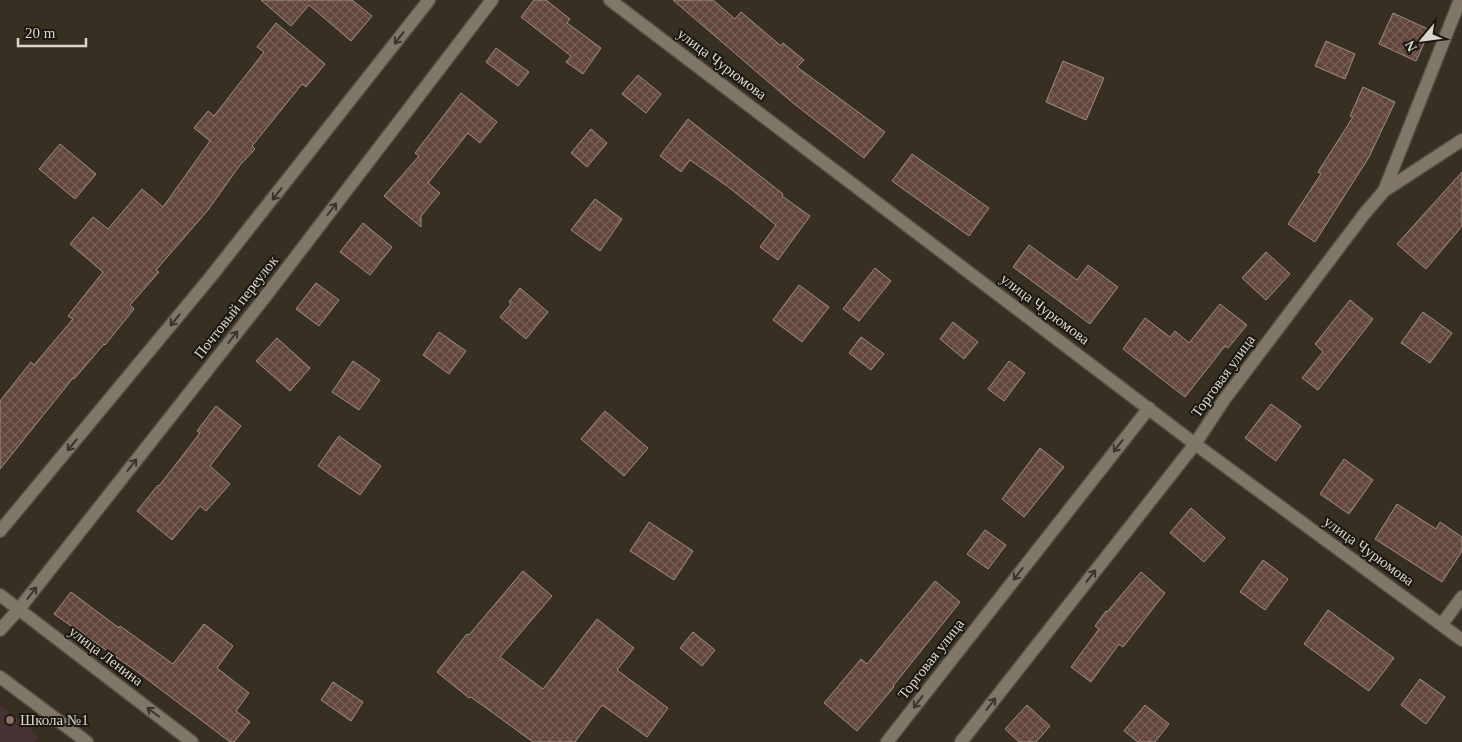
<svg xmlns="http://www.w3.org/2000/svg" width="1462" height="742" viewBox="0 0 1462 742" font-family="'Times New Roman',serif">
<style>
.education{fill:#463235}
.building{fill:url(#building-cross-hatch);stroke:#9f8d85}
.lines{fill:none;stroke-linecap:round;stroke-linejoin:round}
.minor-casing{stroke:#534c41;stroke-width:15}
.tertiary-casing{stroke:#534c41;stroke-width:15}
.minor{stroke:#807768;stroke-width:12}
.tertiary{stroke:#807768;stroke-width:12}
.oneway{stroke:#39342c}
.education-dot{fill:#8d6e63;stroke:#1b1812;stroke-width:2}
.labels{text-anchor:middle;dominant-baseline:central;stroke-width:4;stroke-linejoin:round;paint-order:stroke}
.street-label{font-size:15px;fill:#dbd6cd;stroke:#1b1812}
.poi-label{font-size:15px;fill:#dbd6cd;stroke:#1b1812;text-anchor:start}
</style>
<defs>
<pattern id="building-cross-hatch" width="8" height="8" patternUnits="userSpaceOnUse" patternTransform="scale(1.25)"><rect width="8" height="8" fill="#62463c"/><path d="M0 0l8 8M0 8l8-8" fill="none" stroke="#786057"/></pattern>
</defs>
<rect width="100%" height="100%" fill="#372f22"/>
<path class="education" d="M0,705L39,736L34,742H0Z"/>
<g class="building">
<path d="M261,0H352L372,16L351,41L309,5L291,26Z"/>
<path d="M534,0H546L570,19L567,23L601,48L583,74L566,62L571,56L521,17Z"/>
<path d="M673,0H713L735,19L741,12L781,46L783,43L804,60L797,67L885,132L864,158L793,103Z"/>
<path d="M1393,13L1430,30L1416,61L1379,44Z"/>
<path d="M276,23L325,64L306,87L302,84L252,146L255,149L240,165L208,210L156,270L159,272L130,305L134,309L105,345L104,344L74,379L73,378L0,469V401L31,362L34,365L73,319L68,316L103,272L70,244L93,217L108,229L142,189L163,207L210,141L194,128L208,111L214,116L264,52L257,47Z"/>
<path d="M1326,41L1355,54L1345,79L1315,66Z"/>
<path d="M496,48L529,72L518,86L486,62Z"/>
<path d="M1063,61L1104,78L1086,120L1046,102Z"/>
<path d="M638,75L661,94L646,113L622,94Z"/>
<path d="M1363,87L1395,102L1369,157L1315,242L1288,224L1321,174L1318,172L1353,117L1350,116Z"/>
<path d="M461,93L497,122L480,143L468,133L428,183L440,193L421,216V227L384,196L419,156L415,153Z"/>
<path d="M688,119L783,194L782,196L810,216L778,260L760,247L776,225L727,186L690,160L681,172L660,156Z"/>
<path d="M591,129L607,143L587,167L571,153Z"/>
<path d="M60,144L96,174L75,199L39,169Z"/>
<path d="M912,154L989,208L969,236L892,181Z"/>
<path d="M1462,172V226L1426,269L1397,244Z"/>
<path d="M595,199L622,219L600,251L571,230Z"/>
<path d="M363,223L392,247L370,275L340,252Z"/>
<path d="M1029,245L1077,280L1088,265L1118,287L1090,324L1013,267Z"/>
<path d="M1266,252L1290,274L1266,300L1242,278Z"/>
<path d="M875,268L891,281L859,321L843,309Z"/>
<path d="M316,283L339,300L319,326L296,309Z"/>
<path d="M799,285L829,307L802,342L773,320Z"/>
<path d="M520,288L548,312L526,339L500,317L511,304L509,302Z"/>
<path d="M1350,300L1373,319L1318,390L1302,378L1323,352L1315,344Z"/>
<path d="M1220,304L1247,325L1228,348L1225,346L1185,397L1123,349L1145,318L1170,337L1175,331L1189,343Z"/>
<path d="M1423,312L1452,333L1430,363L1401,343Z"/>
<path d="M953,322L978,342L964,359L940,339Z"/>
<path d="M439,332L466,351L449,374L423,355Z"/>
<path d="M861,337L884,354L871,370L849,353Z"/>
<path d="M277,338L310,368L290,391L256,361Z"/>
<path d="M353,361L380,380L359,410L332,392Z"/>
<path d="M1009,361L1025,373L1004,401L988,389Z"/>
<path d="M1271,404L1301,426L1276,461L1245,438Z"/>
<path d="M216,406L241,426L210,466L230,484L206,511L200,506L172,540L137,511L158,485L159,486L200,433L197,431Z"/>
<path d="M605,411L648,448L624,476L581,439Z"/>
<path d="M339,436L381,466L360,495L318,466Z"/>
<path d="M1040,448L1064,467L1024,517L1002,499Z"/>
<path d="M1344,459L1373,480L1349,514L1320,494Z"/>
<path d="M1397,504L1436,529L1440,522L1462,537V551L1442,582L1375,539Z"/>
<path d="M1191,508L1225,538L1204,562L1170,533Z"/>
<path d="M649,522L693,551L674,580L630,551Z"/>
<path d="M985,530L1006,545L988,569L967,554Z"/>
<path d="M1263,560L1288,579L1265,610L1240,592Z"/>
<path d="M523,571L552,596L500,657L543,689L597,619L634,648L617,670L668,708L647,737L602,705L575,742H533L471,697L469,698L437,672L467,634L469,635Z"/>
<path d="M1141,572L1165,593L1123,647L1119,644L1091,682L1071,667L1099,629L1095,626L1106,611L1107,612Z"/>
<path d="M935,581L960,602L893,686L894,687L857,731L824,703L861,659L867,664Z"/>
<path d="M71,592L119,628L120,626L173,664L204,624L233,646L217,668L249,693L236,711L250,722L234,742H230L135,670L54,614Z"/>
<path d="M1328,610L1394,658L1369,691L1304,644Z"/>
<path d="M693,632L715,650L702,666L680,648Z"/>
<path d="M1420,679L1445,697L1426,724L1401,705Z"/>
<path d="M333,682L363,702L351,721L321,700Z"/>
<path d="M1027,705L1050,726L1036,742H1019L1005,729Z"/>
<path d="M1145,705L1169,724L1155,742H1138L1124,731Z"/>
</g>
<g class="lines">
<g class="minor-casing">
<g id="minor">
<path d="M610,0L1195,444L1462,640"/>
<path d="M1384,191L1462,140"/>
<path d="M1442,624L1462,597"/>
<path d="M887,742L1149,408"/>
<path d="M961,742L1195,444L1224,400L1365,213L1384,191L1460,0"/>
</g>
</g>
<g class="tertiary-casing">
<g id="tertiary">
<path d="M0,531L209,279L429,0"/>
<path d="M0,595L192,742"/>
<path d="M0,630L19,609L265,297L492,0"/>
<path d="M0,677L87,742"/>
</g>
</g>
<use href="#minor" class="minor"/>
<use href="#tertiary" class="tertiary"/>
</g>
<defs><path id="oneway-shaft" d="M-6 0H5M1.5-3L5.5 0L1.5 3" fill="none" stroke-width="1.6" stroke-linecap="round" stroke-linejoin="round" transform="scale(1.25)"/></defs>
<g class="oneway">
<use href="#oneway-shaft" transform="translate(399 38) rotate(128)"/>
<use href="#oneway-shaft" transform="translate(277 194) rotate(128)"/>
<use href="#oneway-shaft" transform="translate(332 209) rotate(-53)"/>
<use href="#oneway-shaft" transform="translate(175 320) rotate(130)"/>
<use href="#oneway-shaft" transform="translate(233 337) rotate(-52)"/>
<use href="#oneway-shaft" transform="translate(72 445) rotate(130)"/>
<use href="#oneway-shaft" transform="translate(1118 446) rotate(128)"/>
<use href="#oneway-shaft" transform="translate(132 465) rotate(-52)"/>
<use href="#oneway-shaft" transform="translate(1018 574) rotate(128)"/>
<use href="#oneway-shaft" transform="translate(1091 576) rotate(-52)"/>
<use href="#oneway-shaft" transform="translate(32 593) rotate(-52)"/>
<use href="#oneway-shaft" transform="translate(918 702) rotate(128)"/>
<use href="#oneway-shaft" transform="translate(991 704) rotate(-52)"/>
<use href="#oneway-shaft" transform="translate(153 712) rotate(-143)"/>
</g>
<circle class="education-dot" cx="10" cy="720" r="5"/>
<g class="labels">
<g class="street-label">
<text transform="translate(722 64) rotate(37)">улица Чурюмова</text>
<text transform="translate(236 307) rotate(-52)">Почтовый переулок</text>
<text transform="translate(1045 309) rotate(37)">улица Чурюмова</text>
<text transform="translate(1223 376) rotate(-54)">Торговая улица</text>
<text transform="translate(1369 551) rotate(36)">улица Чурюмова</text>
<text transform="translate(106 656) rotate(37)">улица Ленина</text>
<text transform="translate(931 659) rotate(-52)">Торговая улица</text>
</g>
<g class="poi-label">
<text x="20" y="720">Школа №1</text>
</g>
</g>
<g transform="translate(1422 40) rotate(241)" stroke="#1b1812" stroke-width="4" paint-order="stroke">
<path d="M0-4L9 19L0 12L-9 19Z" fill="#dbd6cd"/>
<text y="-8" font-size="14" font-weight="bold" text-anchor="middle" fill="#dbd6cd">N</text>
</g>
<path d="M18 38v8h68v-8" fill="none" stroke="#dbd6cd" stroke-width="2.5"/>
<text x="25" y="38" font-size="15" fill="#dbd6cd" stroke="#1b1812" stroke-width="4" paint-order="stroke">20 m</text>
</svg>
